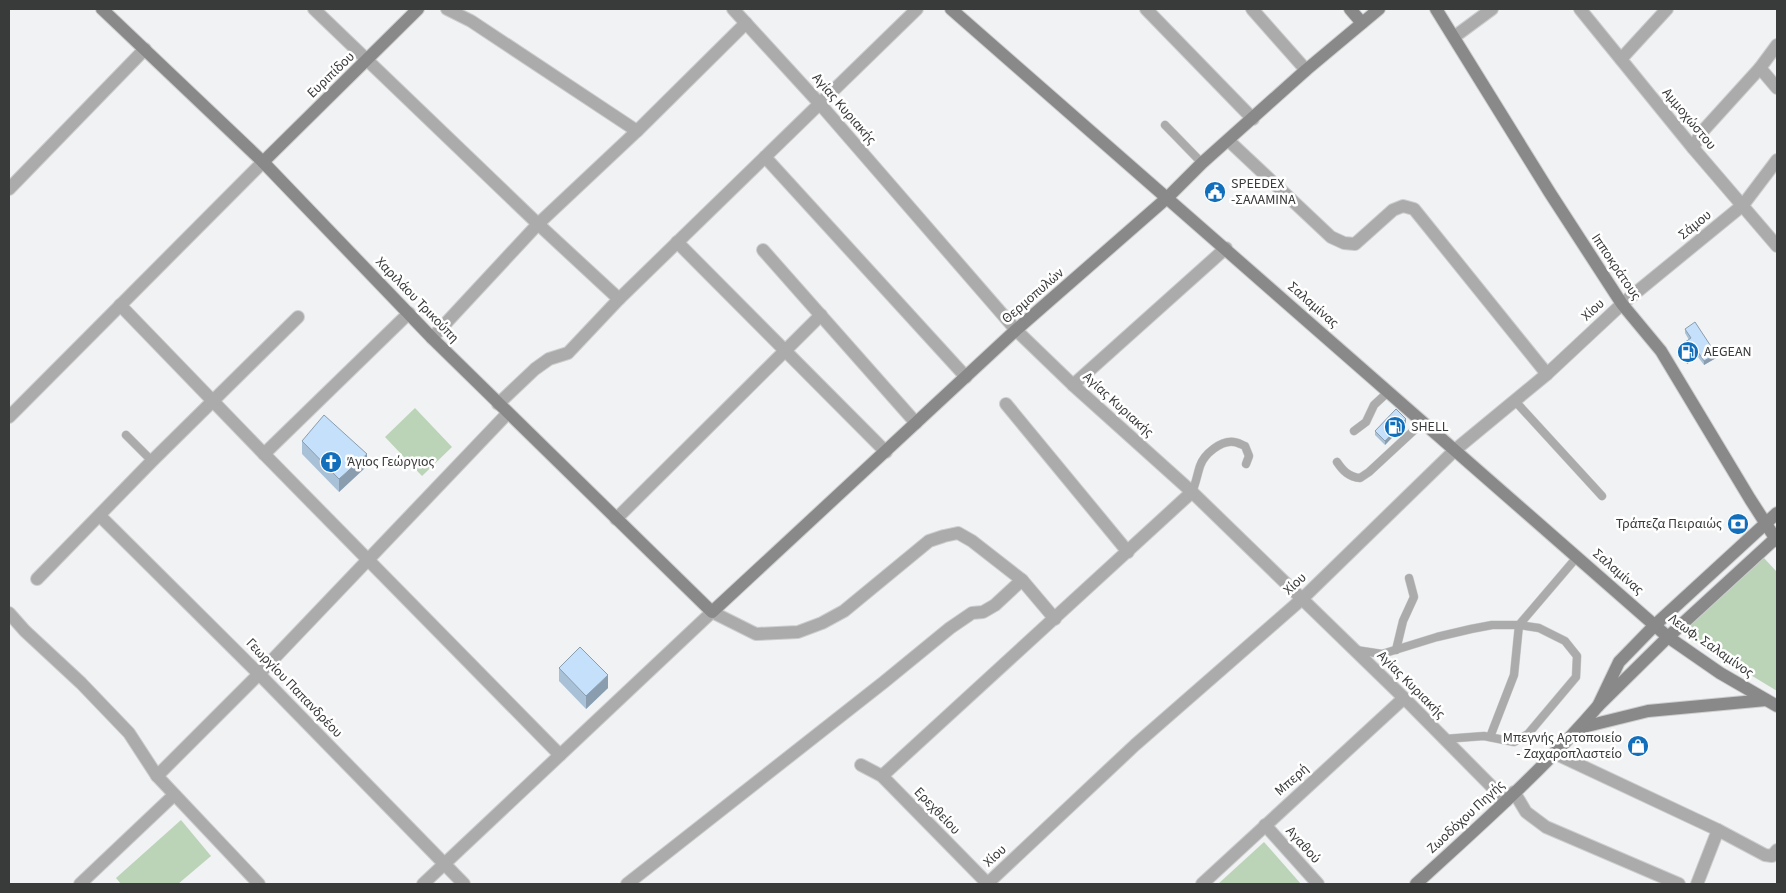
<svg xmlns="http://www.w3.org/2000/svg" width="1786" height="893" viewBox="0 0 1786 893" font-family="'Source Sans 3',sans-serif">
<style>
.green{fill:#bbd4b8}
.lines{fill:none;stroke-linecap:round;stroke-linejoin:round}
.lane-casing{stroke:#cccdce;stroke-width:9}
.street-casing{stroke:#cccdce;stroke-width:14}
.secondary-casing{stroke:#cccdce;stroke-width:14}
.lane{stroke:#acabab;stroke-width:8}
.street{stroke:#acabab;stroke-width:12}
.secondary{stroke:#8a8989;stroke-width:12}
.wall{fill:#a9c1d7}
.shaded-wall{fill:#8a9daf}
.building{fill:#c5e0fa;stroke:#8a9daf}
.labels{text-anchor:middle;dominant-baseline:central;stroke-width:5;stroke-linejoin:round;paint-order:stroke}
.street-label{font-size:14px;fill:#393a3a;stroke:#fff}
.poi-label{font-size:14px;fill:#393a3a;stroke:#fff;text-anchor:start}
</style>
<rect width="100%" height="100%" fill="#f1f2f3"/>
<g class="green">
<path d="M415,408L452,447L422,476L385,437Z"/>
<path d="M1763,557L1777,572V691L1685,635L1683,630Z"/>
<path d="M181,820L211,856L178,884H121L116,878Z"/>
<path d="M1264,842L1301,884H1218Z"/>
</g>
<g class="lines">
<g class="lane-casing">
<g id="lane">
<path d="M1165,125L1202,163"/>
<path d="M1515,401L1602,496"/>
<path d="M1354,431L1366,422L1374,405L1388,392"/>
<path d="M126,435L152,461"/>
<path d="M1337,462C1343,471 1349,477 1360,478L1369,472L1423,422"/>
<path d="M1192,492C1196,483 1197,475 1200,466C1204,454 1221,440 1234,442C1237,442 1242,445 1245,446L1249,456L1246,464"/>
<path d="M1356,650L1382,654L1437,637L1471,629L1492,625H1519L1539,628L1565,641L1577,656L1576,677L1528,734L1514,742L1484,736L1444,739"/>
<path d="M1396,650L1403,621L1414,597L1409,578"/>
<path d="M1490,737L1514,675L1519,625L1577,557"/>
</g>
</g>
<g class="street-casing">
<g id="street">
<path d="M314,9L538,224L619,299"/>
<path d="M447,9L471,21L637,131"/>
<path d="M733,9L820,104L1016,330L1073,385L1192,492L1404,698L1506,801"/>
<path d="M1146,9L1253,119"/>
<path d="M1252,9L1306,70"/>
<path d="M1580,9L1693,148L1777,246"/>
<path d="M1454,37L1492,9"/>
<path d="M1777,45L1760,68L1777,88"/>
<path d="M1621,59L1667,9"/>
<path d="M1229,141L1331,237L1344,243L1355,244L1393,210L1403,206L1414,209L1547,374"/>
<path d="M1693,148L1701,133L1760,68"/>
<path d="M765,157L966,377"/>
<path d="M9,189L145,49"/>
<path d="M677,242L886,452"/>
<path d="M763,250L916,423"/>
<path d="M120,305L264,454L560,755"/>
<path d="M432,338L538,224L637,131L746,23"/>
<path d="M1073,385L1226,248"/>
<path d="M498,404L535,369L549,359L568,353L619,299L917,9"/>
<path d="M1006,404L1128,552"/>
<path d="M9,417L263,162"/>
<path d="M264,454L409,313"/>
<path d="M100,516L259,674L464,884"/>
<path d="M616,519L821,315"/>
<path d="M37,579L152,461L298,317"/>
<path d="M9,613L25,631L81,683L129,733L157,776L259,884"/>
<path d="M1554,753L1718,830L1765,855L1772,856L1777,850"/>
<path d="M861,765L882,776L988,884"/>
<path d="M157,776L259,674L508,413"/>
<path d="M882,776L1192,492"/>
<path d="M1514,792L1526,812L1546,827L1679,884"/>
<path d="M1265,825L1318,884"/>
<path d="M80,884L174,795"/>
<path d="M423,884L712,612L756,634L798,632L822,623L844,611L929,541L944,536L958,533L972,541L1022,580L1055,619"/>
<path d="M627,884L884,682L950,628L972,613L983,612L995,605L1022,580"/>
<path d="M987,884L1135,745L1302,599L1455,450L1547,374L1622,304L1743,205L1777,160"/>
<path d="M1202,884L1404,698"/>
<path d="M1697,884L1718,830"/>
</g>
</g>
<g class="secondary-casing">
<g id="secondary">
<path d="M102,9L263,162L432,338L712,612L1016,330L1167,198L1202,163L1306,70L1379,9"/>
<path d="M951,9L1668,637L1720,673L1777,706"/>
<path d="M1350,9L1362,23"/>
<path d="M1436,9L1550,193L1622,304L1661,351L1750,499L1777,541"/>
<path d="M263,162L418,9"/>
<path d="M1777,513L1655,625L1619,662L1598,706L1668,637L1777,537"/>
<path d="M1579,728L1648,711L1766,700"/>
<path d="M1416,884C1478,827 1543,770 1598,706"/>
</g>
</g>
<use href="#lane" class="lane"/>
<use href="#street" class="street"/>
<use href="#secondary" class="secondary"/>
</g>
<g class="wall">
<path d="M1685,329L1716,358L1704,365L1698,357L1687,364L1678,351V347L1689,340L1685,333Z"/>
<path d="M1406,423L1385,445L1375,435V431Z"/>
<path d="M302,441L367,466L339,492L302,454Z"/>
<path d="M559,668L608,688L586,709L559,681Z"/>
</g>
<g class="shaded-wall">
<path d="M1698,352V357L1687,364V360Z"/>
<path d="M1716,354V358L1704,365V361Z"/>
<path d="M1406,419V423L1385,445V441Z"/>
<path d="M367,454V466L339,492V479Z"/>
<path d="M608,675V688L586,709V696Z"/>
</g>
<g class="building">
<path d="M1695,322L1716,354L1704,361L1698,352L1687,360L1678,347L1691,338L1685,329Z"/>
<path d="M1396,409L1406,419L1385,441L1375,431Z"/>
<path d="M324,415L367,454L339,479L302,441Z"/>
<path d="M580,647L608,675L586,696L559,668Z"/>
</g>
<defs>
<g id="civic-disc" transform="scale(1.125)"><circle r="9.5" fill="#126fbc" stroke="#fff"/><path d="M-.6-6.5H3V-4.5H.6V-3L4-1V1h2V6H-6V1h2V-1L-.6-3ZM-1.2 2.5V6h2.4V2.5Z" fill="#fff"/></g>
<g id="fuel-disc" transform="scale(1.125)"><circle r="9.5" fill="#126fbc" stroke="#fff"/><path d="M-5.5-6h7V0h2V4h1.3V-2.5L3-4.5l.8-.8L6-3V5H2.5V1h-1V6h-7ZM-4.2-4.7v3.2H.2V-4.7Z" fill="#fff"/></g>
<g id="church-disc" transform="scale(1.125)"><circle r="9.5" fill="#126fbc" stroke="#fff"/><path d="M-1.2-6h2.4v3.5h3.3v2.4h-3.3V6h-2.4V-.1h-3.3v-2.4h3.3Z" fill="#fff"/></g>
<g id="bank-disc" transform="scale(1.125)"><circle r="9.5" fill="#126fbc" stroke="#fff"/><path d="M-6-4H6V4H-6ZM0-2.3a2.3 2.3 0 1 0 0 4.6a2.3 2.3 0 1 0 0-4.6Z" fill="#fff"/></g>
<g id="shop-disc" transform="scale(1.125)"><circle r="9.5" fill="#126fbc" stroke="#fff"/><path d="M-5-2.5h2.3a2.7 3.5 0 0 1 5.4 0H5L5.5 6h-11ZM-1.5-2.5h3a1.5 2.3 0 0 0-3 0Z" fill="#fff"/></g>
</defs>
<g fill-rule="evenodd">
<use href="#civic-disc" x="1215" y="192"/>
<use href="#fuel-disc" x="1688" y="352"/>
<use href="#fuel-disc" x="1395" y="427"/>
<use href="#church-disc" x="331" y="462"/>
<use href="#bank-disc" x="1738" y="524"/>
<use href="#shop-disc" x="1638" y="746"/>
</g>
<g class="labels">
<g class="street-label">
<text transform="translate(331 75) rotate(-44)">Ευριπίδου</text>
<text transform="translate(844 109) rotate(49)">Αγίας Κυριακής</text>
<text transform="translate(1689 119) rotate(50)">Αμμοχώστου</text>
<text transform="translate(1695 225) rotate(-39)">Σάμου</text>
<text transform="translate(1616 267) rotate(56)">Ιπποκράτους</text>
<text transform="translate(1033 296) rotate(-41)">Θερμοπυλών</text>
<text transform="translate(417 300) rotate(46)">Χαριλάου Τρικούπη</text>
<text transform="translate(1313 305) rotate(41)">Σαλαμίνας</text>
<text transform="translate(1593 310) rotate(-43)">Χίου</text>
<text transform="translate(1118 405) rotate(42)">Αγίας Κυριακής</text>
<text transform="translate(1618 572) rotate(41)">Σαλαμίνας</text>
<text transform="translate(1295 584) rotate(-43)">Χίου</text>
<text transform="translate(1711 646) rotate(35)">Λεωφ. Σαλαμίνος</text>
<text transform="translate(1411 685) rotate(45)">Αγίας Κυριακής</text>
<text transform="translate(294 688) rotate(46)">Γεωργίου Παπανδρέου</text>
<text transform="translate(1292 780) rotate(-42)">Μπερή</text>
<text transform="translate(937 811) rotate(46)">Ερεχθείου</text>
<text transform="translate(1466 817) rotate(-43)">Ζωοδόχου Πηγής</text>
<text transform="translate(1303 845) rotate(48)">Αγαθού</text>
<text transform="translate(995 856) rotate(-43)">Χίου</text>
</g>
<g class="poi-label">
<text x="1231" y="184">SPEEDEX<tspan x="1231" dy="16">-ΣΑΛΑΜΙΝΑ</tspan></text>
<text x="1704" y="352">AEGEAN</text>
<text x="1411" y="427">SHELL</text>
<text x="347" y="462">Άγιος Γεώργιος</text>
<text x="1722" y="524" text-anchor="end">Τράπεζα Πειραιώς</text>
<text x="1622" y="738" text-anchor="end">Μπεγνής Αρτοποιείο<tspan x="1622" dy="16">- Ζαχαροπλαστείο</tspan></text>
</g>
</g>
<rect width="1786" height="893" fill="none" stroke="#393a3a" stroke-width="20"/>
</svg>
